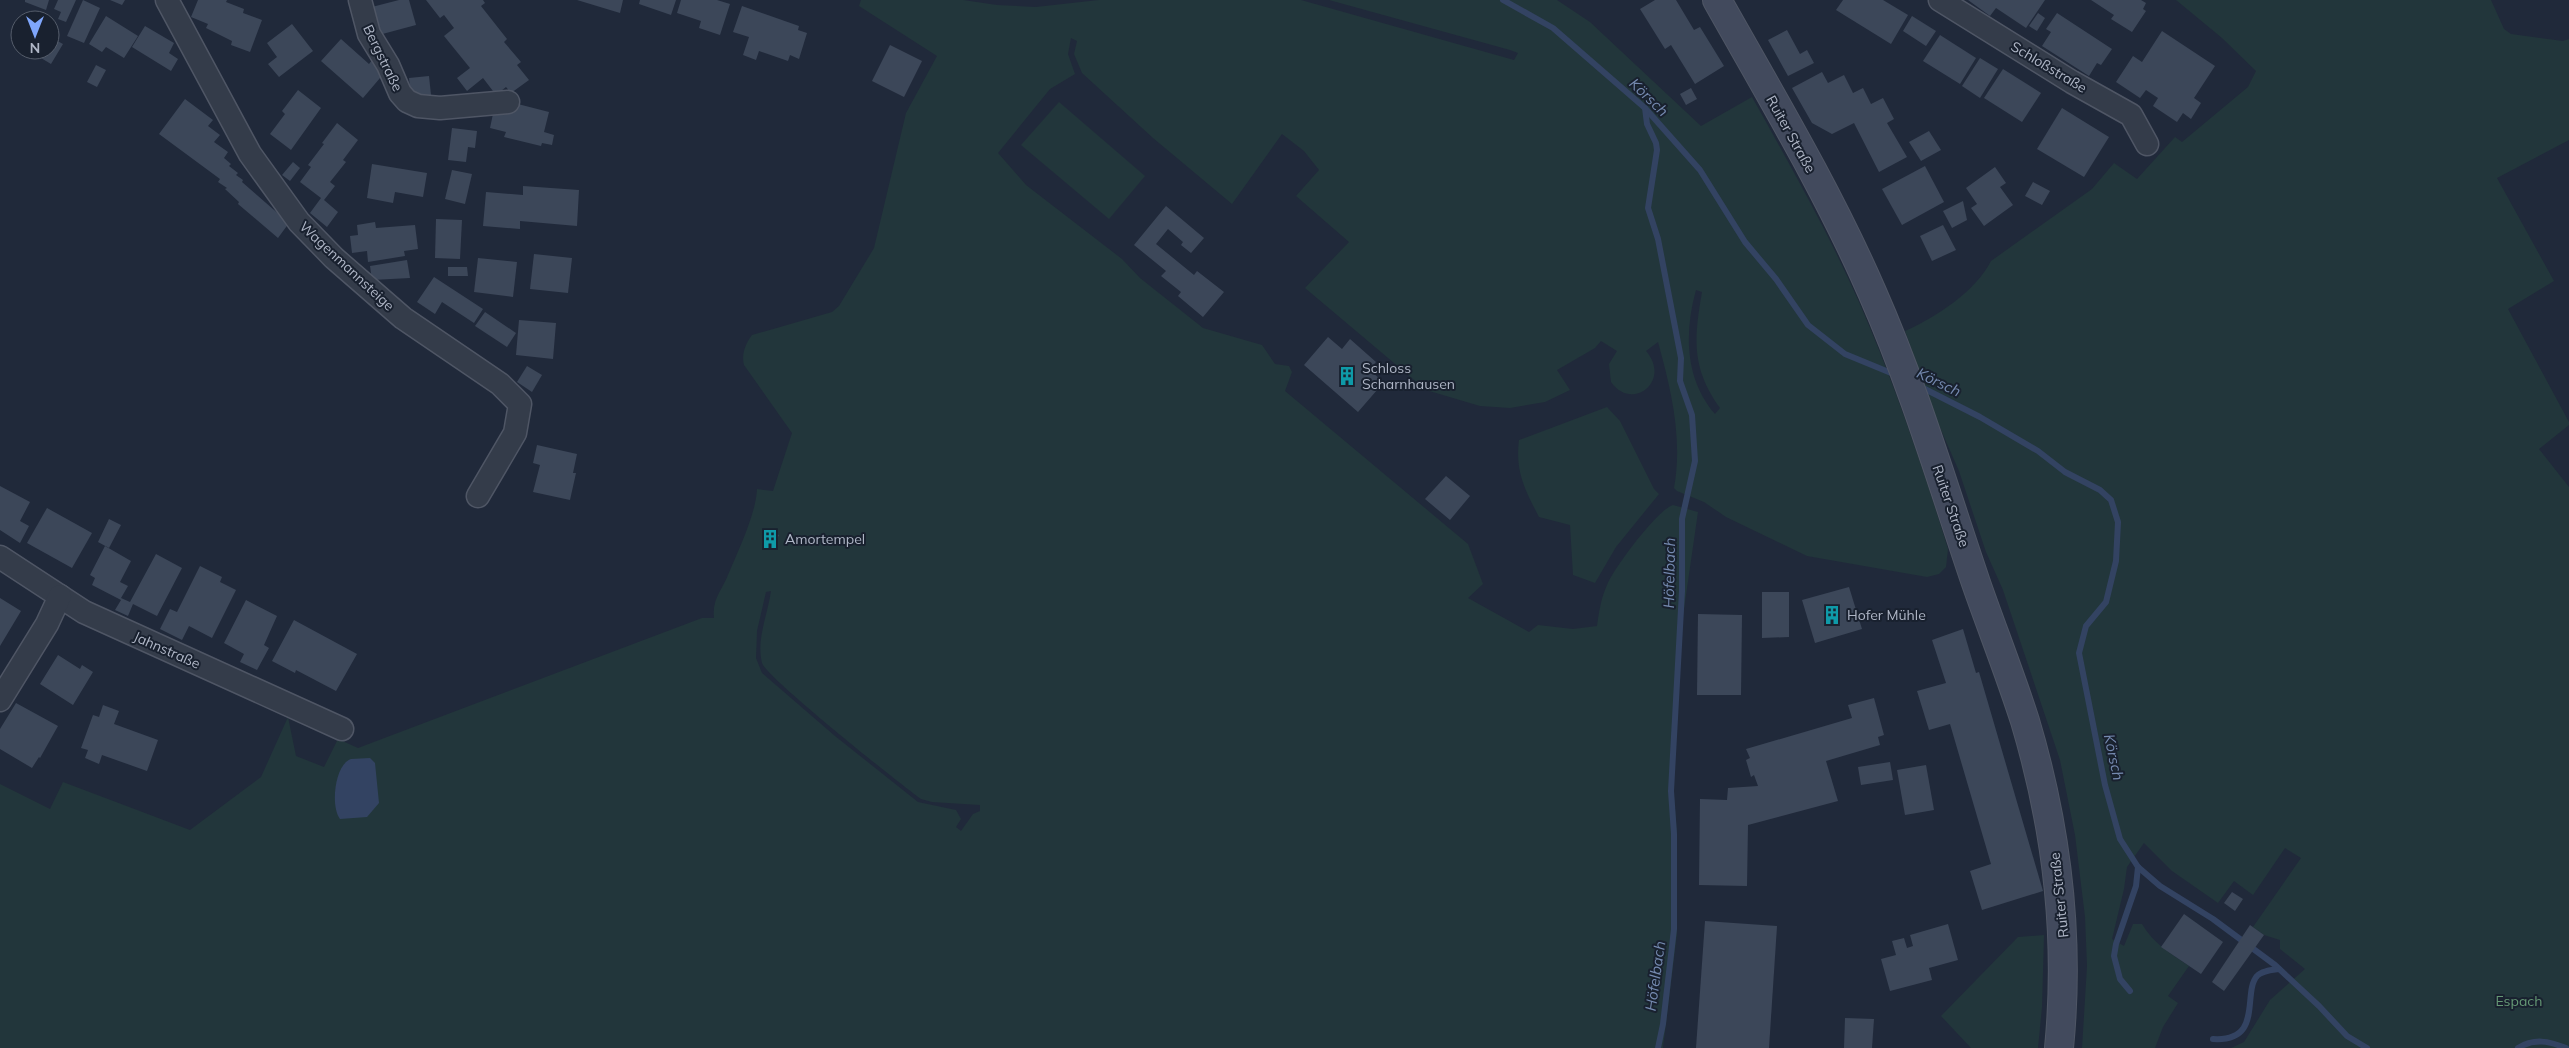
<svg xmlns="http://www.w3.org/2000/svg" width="2569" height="1048" viewBox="0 0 2569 1048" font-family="Mulish,sans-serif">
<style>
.green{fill:#22363b;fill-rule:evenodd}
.water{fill:#334362}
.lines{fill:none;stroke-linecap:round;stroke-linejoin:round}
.stream{stroke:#334362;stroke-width:6}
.building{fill:#3c4759}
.street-casing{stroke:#4f5665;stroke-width:25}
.secondary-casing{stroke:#4f5665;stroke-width:30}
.street{stroke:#343c4a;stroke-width:22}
.secondary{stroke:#424a5d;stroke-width:28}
.labels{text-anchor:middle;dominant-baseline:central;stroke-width:4;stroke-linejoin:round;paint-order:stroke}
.street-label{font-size:14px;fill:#afb6c6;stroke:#19212f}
.poi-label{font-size:14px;fill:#afb6c6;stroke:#19212f;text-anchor:start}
.park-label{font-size:14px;fill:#659875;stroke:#19212f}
.water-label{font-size:15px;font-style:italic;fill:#758ab0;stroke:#19212f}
</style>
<rect width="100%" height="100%" fill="#20293a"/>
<g class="green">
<path d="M861,0H963L997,5L1036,7L1099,0H1301L1514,60L1518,53L1510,50L1329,0H1557L1590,22L1701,126L1752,97C1790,165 1828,232 1859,302C1893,380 1923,467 1948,549L1946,567L1939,574L1927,577L1807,556L1726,517L1704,502L1677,491L1674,488C1683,439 1671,389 1658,342L1646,351C1672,381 1632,412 1611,382L1609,364L1617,351L1601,341L1595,348L1557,370L1570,390L1545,402L1510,408L1480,406L1426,390L1305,288L1349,242L1296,196L1319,170L1304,151L1282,134L1232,204L1153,138L1082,73L1074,54L1077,41L1071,38L1068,54L1075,74L1050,89L998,153L1026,185L1122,259L1140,278L1203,328L1262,345L1275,364L1289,366L1292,372L1285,391L1468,544L1483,584L1468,598L1529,632L1538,625L1573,629L1597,626C1599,612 1601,598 1607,585C1614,568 1657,510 1673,505L1698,512L1683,616L1673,784L1677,833V934L1663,1048H0V784L50,809L63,782L190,830L261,777L288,717L296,756L324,767L338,739L358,748L702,618H714C712,599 721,592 728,575C738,551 756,514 757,489L773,491L792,433L744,365C741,354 746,343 752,335L832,312L839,306L874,248L906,113L937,56L859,6ZM1696,290L1702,292C1694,338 1691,368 1720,408L1715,414C1685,379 1684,333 1696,290ZM771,591C768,614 756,639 762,663C767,678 900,784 921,799L932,802L980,805V811L973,814L961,831L956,827L961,819L956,810L918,802L835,736L762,673L756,658L757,631L766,592Z"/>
<path d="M2176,0H2491L2504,29L2511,34L2563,41L2569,39V140L2497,178L2554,281L2508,309L2569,422V425L2539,449L2569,487V1048H2231L2244,1042L2270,1000L2305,969L2280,949V940L2264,935L2253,927L2301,858L2285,848L2253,895L2234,881L2218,903L2172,871L2144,843L2127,867L2124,889L2112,939L2124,946L2133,924H2142C2153,943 2171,954 2189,966L2168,996L2178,1003L2163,1027L2155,1048H2082L2087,966L2085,917L2075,835L2060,760L2003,590L1986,552L1959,471L1934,414L1905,331C1935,318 1976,291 1991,261L2092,189L2114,163L2137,179L2175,137L2182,142L2248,87L2256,71L2222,38Z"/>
<path d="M1059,102L1145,176L1109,219L1021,145Z"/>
<path d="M1607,407L1620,421L1654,489L1659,494L1616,547L1595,583L1573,575L1570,525L1539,517C1525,490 1515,472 1519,440Z"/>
<path d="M2044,935L2042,1007L2038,1048H1971L1941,1016L2018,937Z"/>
</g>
<path class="water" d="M351,759L370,758L375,763L379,803L367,817L340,819C330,806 335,764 351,759Z"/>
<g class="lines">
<g class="stream">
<path d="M1503,0L1553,28L1645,108L1700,170L1745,242L1776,279L1808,325L1845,354L1896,375"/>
<path d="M1645,108L1647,124L1656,143L1657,150L1648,208L1658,239L1681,358L1680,381L1692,415L1695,461L1682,519V591L1671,791L1674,834V929L1663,1024L1658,1048"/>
<path d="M1919,386L1980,417L2038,451L2065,472L2100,490L2111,500L2118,522L2116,561L2106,602L2086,626L2079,653L2105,785L2120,839L2138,867L2160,886L2213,919L2275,965L2319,1006L2347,1036L2367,1048"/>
<path d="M2130,991L2120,979L2114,956L2116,944L2136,886L2138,867"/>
<path d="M2213,1039C2264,1042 2242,993 2257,976C2261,971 2272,970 2279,969"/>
<path d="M2518,1048C2534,1038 2549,1041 2566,1048"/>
</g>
</g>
<g class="building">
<path d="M25,0H49L46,10L25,2Z"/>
<path d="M58,0H76L66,22L58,19L61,12L54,9Z"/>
<path d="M83,0L100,8L84,43L67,36Z"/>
<path d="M110,0H125L122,5Z"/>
<path d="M198,0H227L226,2L244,9L243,13L262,20L250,52L231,45L232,41L206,28L208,24L191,17Z"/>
<path d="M399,0H409L416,25L375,36L368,8Z"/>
<path d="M426,0H483L485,3L481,6L507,39L504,42L521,62L517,65L529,80L511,93L506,87L496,95L483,78L467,91L457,78L470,68L444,36L454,28L444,15L440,18Z"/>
<path d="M577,0H623L620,13Z"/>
<path d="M640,0H676L671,15L639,4Z"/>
<path d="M681,0H717L730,4L720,35L699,28L701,21L677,13Z"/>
<path d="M1655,0H1676L1694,30L1700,27L1724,66L1695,84L1671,45L1665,49L1640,9Z"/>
<path d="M1843,0H1883L1908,15L1891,44L1836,10Z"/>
<path d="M1968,0H2045L2026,28L1996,8L1990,16Z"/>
<path d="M2091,0H2141L2146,3L2143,9L2146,11L2132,32L2111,19L2114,15Z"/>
<path d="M742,6L799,26L798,30L807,33L799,59L790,55L788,61L759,51L756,60L743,55L749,37L733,32Z"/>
<path d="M2038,13L2045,18L2037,31L2029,26Z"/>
<path d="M2057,13L2112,49L2101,65L2097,63L2089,76L2042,46L2051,32L2046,29Z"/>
<path d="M106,16L138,36L124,58L106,47L102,52L89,44Z"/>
<path d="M1912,16L1936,31L1926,46L1903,31Z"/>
<path d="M292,24L313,51L279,77L268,64L277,57L267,43Z"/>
<path d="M145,26L174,43L169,53L178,59L171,71L132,47Z"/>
<path d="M1787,30L1800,54L1807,50L1814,63L1788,76L1768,40Z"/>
<path d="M2162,31L2215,66L2194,98L2201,103L2191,119L2183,113L2177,122L2153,106L2158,98L2146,90L2140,98L2116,82L2133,56L2142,62Z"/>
<path d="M1940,35L1976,58L1960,84L1923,61Z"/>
<path d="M50,37L63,44L51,64L36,55L38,50H50Z"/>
<path d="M341,39L369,64L376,55L386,71L363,98L321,61Z"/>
<path d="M890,45L922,61L904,97L872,81Z"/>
<path d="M1980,58L1998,69L1980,98L1962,86Z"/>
<path d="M96,65L106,70L97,87L87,82Z"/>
<path d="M2003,69L2041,93L2022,122L1984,98Z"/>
<path d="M1822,72L1828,83L1844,75L1853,93L1863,88L1871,104L1883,98L1894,119L1887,123L1907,157L1879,172L1854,123L1832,134L1812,123L1792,88Z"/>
<path d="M429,76L431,95L411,97L409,78Z"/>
<path d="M1691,88L1697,99L1686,105L1680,94Z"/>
<path d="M298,90L321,108L291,150L270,134L285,114L282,111Z"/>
<path d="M185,99L213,120L208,126L220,135L214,142L228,152L224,158L231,164L229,166L238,173L236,175L243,180L242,182L289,223L278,238L238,204L239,202L225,189L227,188L218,182L220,179L159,134Z"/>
<path d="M514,103L549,112L544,132L554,135L552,145L542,143L541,146L504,137L506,132L490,128L494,109L512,113Z"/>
<path d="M2062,108L2109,137L2084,177L2037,149Z"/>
<path d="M337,123L358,140L343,160L346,162L330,182L335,186L324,200L338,212L327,227L310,213L321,198L300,182L311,167L308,165L324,144L322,143Z"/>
<path d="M452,128L477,131L475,148L468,147L466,162L448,160Z"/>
<path d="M1929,131L1941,150L1921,161L1909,142Z"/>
<path d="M293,162L300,168L290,181L282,175Z"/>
<path d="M372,164L427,173L423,197L395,192L393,203L367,198Z"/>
<path d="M1925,166L1944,202L1902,225L1882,189Z"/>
<path d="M1995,167L2006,183L2000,187L2013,205L1984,226L1971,208L1977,204L1966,188Z"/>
<path d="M452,170L472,174L465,204L445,199Z"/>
<path d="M2033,182L2050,191L2042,205L2025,196Z"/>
<path d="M523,186L579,190L577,226L520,221V229L483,226L486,192L523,195Z"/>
<path d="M1963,201L1967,220L1952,228L1943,211Z"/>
<path d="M1166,206L1204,238L1191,253L1181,245L1183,242L1168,229L1156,244L1194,275L1197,271L1224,292L1203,317L1178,296L1181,292L1161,276L1166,271L1134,245Z"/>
<path d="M436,219L462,220L460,259L435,258Z"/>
<path d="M375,222L376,228L415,225L418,249L404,251L405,256L368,262L367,251L352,253L350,236L358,235L357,225Z"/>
<path d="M1943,225L1956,250L1932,261L1920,236Z"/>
<path d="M534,254L572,258L568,293L530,289Z"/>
<path d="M478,258L517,262L513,297L474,292Z"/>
<path d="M407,260L410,278L372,280L370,266Z"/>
<path d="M448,267H467L468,276H448Z"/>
<path d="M434,277L483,309L474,323L442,302L435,314L417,302Z"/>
<path d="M485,312L516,333L507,347L475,326Z"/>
<path d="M519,320L556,323L553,359L516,355Z"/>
<path d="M1328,337L1342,349L1350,339L1376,362L1369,370L1384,382L1358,412L1304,365Z"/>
<path d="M527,366L542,375L532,392L517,382Z"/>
<path d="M537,445L577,454L573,473H576L570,500L533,492L540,465L533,463Z"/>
<path d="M1446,476L1470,496L1450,520L1425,499Z"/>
<path d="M0,486L30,502L20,521L29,526L20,543L0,530Z"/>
<path d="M47,508L92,533L72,568L27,543Z"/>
<path d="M109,519L121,525L109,548L98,542Z"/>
<path d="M767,531L779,535L773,547L762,542Z"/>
<path d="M105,546L131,561L120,582L128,586L121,598L130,602L156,554L182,568L157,616L133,604L128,616L115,610L121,600L92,585L95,578L90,575Z"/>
<path d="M200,566L222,577L220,582L236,590L212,638L189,626L182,640L160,629L170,609L177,612Z"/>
<path d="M1849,587L1862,629L1815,643L1802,600Z"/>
<path d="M1762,592H1789V637L1762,638Z"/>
<path d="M0,598L21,611L0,646Z"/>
<path d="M246,600L277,616L264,645L269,648L257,670L240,662L244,654L224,643Z"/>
<path d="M1698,614L1742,615L1741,695H1697Z"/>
<path d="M294,620L357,654L336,691L296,670L295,673L272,661Z"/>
<path d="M1963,629L1976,673L1979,672L2043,891L1982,910L1970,871L1991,864L1950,724L1929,730L1917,691L1946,683L1932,640Z"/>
<path d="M58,655L80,669L82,665L93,672L73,705L40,684Z"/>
<path d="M1874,698L1884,735L1878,737L1880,745L1826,761L1838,801L1748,825L1747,886L1699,885L1700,799L1727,800L1728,788L1758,786L1754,775L1751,777L1746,760L1750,758L1746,749L1852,718L1848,705Z"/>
<path d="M16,703L58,726L40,758L39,757L32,768L0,749V729Z"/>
<path d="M103,705L119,711L114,724L158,740L147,771L102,755L99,764L85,758L88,750L81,748L93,715L99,717Z"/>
<path d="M1890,762L1893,780L1861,785L1858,767Z"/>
<path d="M1926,765L1934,810L1905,815L1897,770Z"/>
<path d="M2232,892L2243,899L2235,911L2224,903Z"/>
<path d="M2184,914L2223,942L2201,974L2161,947Z"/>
<path d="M1705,921L1777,926L1769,1048H1696Z"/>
<path d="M1948,924L1958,960L1929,968L1932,980L1890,991L1881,959L1896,955L1892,941L1904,938L1907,948L1913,946L1910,935Z"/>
<path d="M2250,925L2264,935L2224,991L2212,982Z"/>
<path d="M1845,1018L1874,1019L1872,1048H1844Z"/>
</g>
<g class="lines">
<g class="street-casing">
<g id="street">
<path d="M167,0L250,154L299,222L334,258L403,318L500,384L520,404L515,433L478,496"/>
<path d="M360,0L369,34L388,65L400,93L407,101L418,106L440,108L508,102"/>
<path d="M1940,0L2072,82L2131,115L2147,144"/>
<path d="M0,557L84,612L342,729"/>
<path d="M0,700L47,624L60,596"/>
</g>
</g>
<g class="secondary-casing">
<path id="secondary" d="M1717,0C1771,96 1828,191 1872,292C1914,387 1943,486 1976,583C1992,629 2010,674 2025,721C2057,828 2070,937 2059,1048"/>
</g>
<use href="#street" class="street"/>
<use href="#secondary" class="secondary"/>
</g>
<defs>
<g id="building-bare" transform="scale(1.5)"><path d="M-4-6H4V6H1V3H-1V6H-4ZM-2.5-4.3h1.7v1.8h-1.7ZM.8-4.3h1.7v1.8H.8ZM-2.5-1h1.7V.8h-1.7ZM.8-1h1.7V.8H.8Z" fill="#0f9aa8" stroke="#19212f" stroke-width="2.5" paint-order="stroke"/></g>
</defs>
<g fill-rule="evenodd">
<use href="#building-bare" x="1347" y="376"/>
<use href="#building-bare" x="770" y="539"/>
<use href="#building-bare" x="1832" y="615"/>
</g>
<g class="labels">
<g class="street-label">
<text transform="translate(383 58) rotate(64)">Bergstraße</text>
<text transform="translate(2049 67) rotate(31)">Schloßstraße</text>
<text transform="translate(1791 134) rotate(61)">Ruiter Straße</text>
<text transform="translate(347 266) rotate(43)">Wagenmannsteige</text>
<text transform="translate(1951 506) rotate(71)">Ruiter Straße</text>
<text transform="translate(167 650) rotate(24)">Jahnstraße</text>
<text transform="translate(2059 895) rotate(-96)">Ruiter Straße</text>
</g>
<g class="poi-label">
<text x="1362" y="368">Schloss<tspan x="1362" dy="16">Scharnhausen</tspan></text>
<text x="785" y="539">Amortempel</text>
<text x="1847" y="615">Hofer Mühle</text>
</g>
<g class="park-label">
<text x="2519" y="1001">Espach</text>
</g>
<g class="water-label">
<text transform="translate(1649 97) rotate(44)">Körsch</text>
<text transform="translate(1939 382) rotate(26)">Körsch</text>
<text transform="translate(1669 573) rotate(-89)">Höfelbach</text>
<text transform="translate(2114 757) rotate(78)">Körsch</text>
<text transform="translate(1655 976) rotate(-82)">Höfelbach</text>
</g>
</g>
<g transform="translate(35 35) rotate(180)"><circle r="24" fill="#19212f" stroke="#555d6b"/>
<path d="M0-4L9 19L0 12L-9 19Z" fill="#7fa6fb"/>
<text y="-8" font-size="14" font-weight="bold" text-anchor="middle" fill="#afb6c6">N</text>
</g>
</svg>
